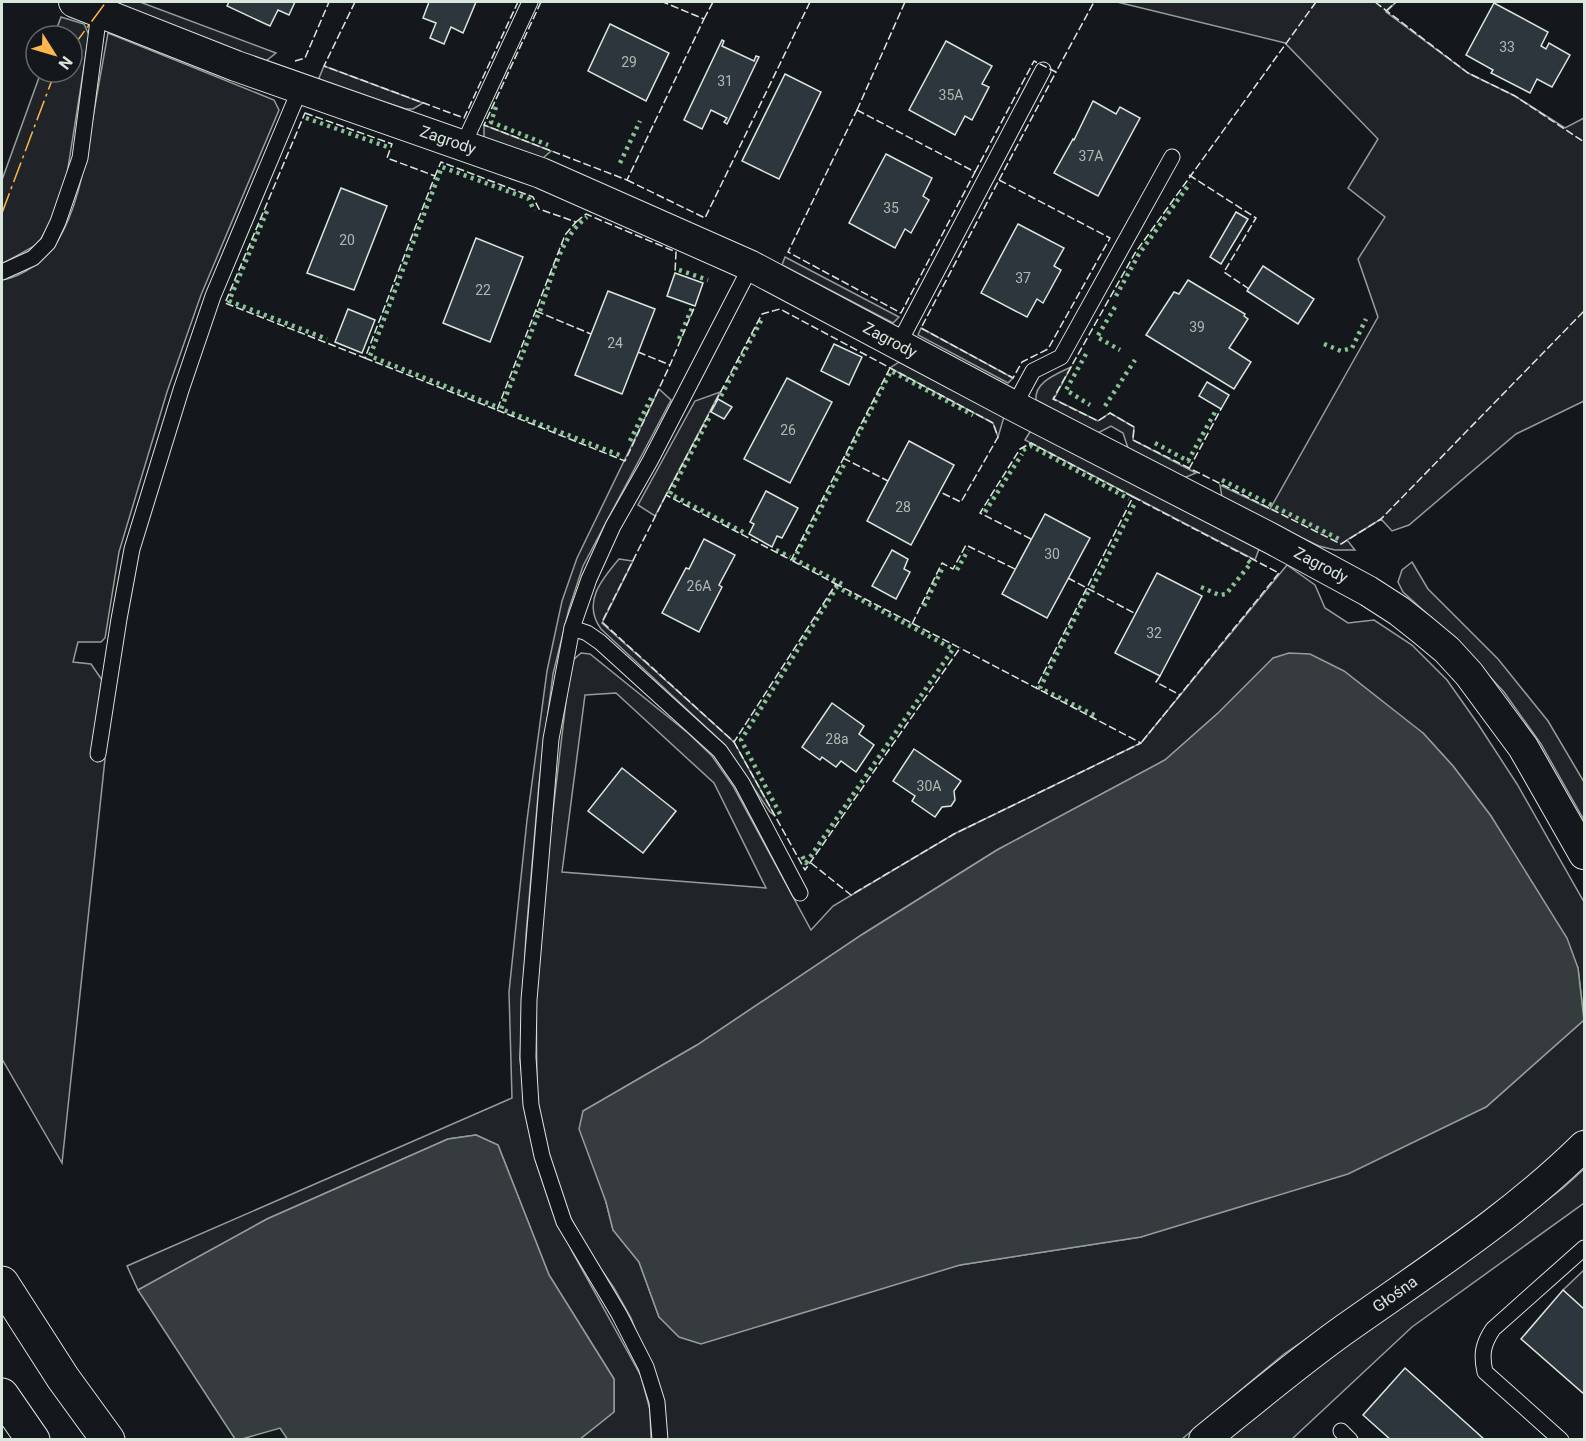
<svg xmlns="http://www.w3.org/2000/svg" width="1586" height="1441" viewBox="0 0 1586 1441" font-family="Roboto,sans-serif">
<style>
.green{fill:#202428;stroke:#939e99;stroke-width:1.5;fill-rule:evenodd}
.water{fill:#363b3e;stroke:#939e99;stroke-width:1.5}
.building{fill:#2c363c;stroke:#d8e6dc;stroke-width:1.5}
.lines{fill:none;stroke-linecap:round;stroke-linejoin:round}
.service-casing{stroke:#d8e6dc;stroke-width:17}
.minor-casing{stroke:#d8e6dc;stroke-width:32}
.motorway-casing{stroke:#d8e6dc;stroke-width:35}
.service{stroke:#14181c;stroke-width:15}
.minor{stroke:#14181c;stroke-width:30}
.motorway{stroke:#14181c;stroke-width:33}
.hedge{stroke:#8ac095;stroke-width:4.5;stroke-dasharray:3 4.5;stroke-linecap:butt}
.fence{stroke:#d8e6dc;stroke-width:1.5;stroke-dasharray:8 3;stroke-linecap:butt}
.power{stroke:#ffb74d;stroke-width:1.5;stroke-dasharray:21 4.5 3 4.5;stroke-linecap:butt}
.labels{text-anchor:middle;dominant-baseline:central;stroke-width:4.5;stroke-linejoin:round;paint-order:stroke}
.number-label{font-size:14px;fill:#adbab4}
.street-label{font-size:16px;fill:#d8e6dc;stroke:#14181c}
</style>
<rect width="100%" height="100%" fill="#14181c"/>
<g class="green">
<path d="M107,2H140L276,53L266,61L255,62Z"/>
<path d="M1117,2H1396L1386,12L1468,73L1515,96L1565,128L1584,118V401L1516,434L1409,525L1392,531L1381,519L1347,540L1355,550H1335L1319,546L1274,525L1222,497L1220,485L1270,509L1378,317L1358,259L1385,217L1348,188L1378,139L1285,43Z"/>
<path d="M61,17L84,24L89,35L67,174L57,212L38,244L2,264V180L41,72H72V36H54Z"/>
<path d="M108,33L274,100L279,110L201,295L167,392L119,552L105,638L101,642H78L73,662L91,664L102,680L91,757L105,759L62,1163L2,1059V280C22,277 46,260 57,242C78,208 84,167 91,128C97,96 102,65 108,33Z"/>
<path d="M324,66L423,103L413,109H406L330,85L322,82L319,78Z"/>
<path d="M484,125L551,151L542,159L484,138Z"/>
<path d="M785,257L899,317L893,323L782,265Z"/>
<path d="M921,328L1013,378L1008,383L918,335Z"/>
<path d="M899,362L1004,417L998,437L993,423L890,368Z"/>
<path d="M1071,367L1054,399L1098,421L1110,413L1134,427L1133,440L1196,473L1184,478L1128,448L1123,433L1111,426L1098,433L1036,400C1034,382 1057,374 1071,367Z"/>
<path d="M659,389L671,400L583,566L569,609L553,674L539,784L526,935L520,1060L525,1102L537,1164L551,1206L573,1253L641,1376L650,1410L651,1439H580L614,1412V1379L549,1275L498,1145L476,1135L448,1139L267,1219L138,1290L127,1266L512,1098L509,992L527,820L547,671L562,601L577,558Z"/>
<path d="M720,392L655,516L638,505L695,401Z"/>
<path d="M1031,430L1259,549L1255,560L1025,440Z"/>
<path d="M619,559L633,561L602,623L734,742L775,816L770,812L725,745L601,629C582,603 601,580 619,559Z"/>
<path d="M1412,562L1428,589L1498,659L1548,721L1584,782V820L1541,744L1504,692L1453,637L1403,592L1398,582L1402,570Z"/>
<path d="M1287,565L1315,585L1325,608L1348,623L1374,620L1412,645L1447,680L1478,724L1517,784L1584,902V1129L1548,1165L1480,1221L1284,1354L1182,1439H667L662,1398L631,1318L614,1288L588,1250L567,1211L540,1129L537,1096L536,982L546,870L569,676L572,661L581,653L590,654L688,733L712,756L733,786L811,930L833,906L954,834L1141,743ZM616,693L714,783L766,888L562,872L585,695ZM1217,714L1423,733L1453,766L1491,816L1578,968L1584,1020L1486,1107L1141,1237L960,1265L659,1317L639,1262L613,1230L583,1111L697,1045L863,934L997,850L1165,760Z"/>
<path d="M1584,1169V1203L1412,1327L1292,1439L1222,1440L1297,1379L1500,1237L1563,1188Z"/>
<path d="M1584,1270V1309L1563,1290Z"/>
</g>
<g class="water">
<path d="M1289,653L1310,654L1344,671L1423,733L1453,766L1491,816L1567,938L1578,968L1584,1020L1486,1107L1348,1174L1141,1237L960,1265L701,1344L679,1337L659,1317L639,1262L613,1230L606,1202L579,1129L583,1111L697,1045L863,934L997,850L1165,760L1217,714L1273,658Z"/>
<path d="M476,1135L498,1145L549,1275L614,1379V1412L580,1439L288,1440L280,1428L242,1439H235L138,1290L267,1219L448,1139Z"/>
</g>
<g class="building">
<path d="M229,2H295L289,15L278,10L270,26L227,6Z"/>
<path d="M429,2H476L463,33L451,27L444,44L430,38L436,23L423,18Z"/>
<path d="M1494,3L1548,32L1541,46L1546,49L1549,43L1570,55L1552,87L1537,79L1530,93L1491,73L1493,70L1466,55Z"/>
<path d="M610,24L669,53L646,101L588,71Z"/>
<path d="M722,40L724,41L722,46L754,61L756,56L759,57L727,124L724,122L727,118L711,110L702,129L684,120Z"/>
<path d="M946,41L992,66L982,84L989,87L972,120L965,116L955,135L909,110Z"/>
<path d="M785,74L821,92L779,179L742,161Z"/>
<path d="M1093,101L1116,114L1120,107L1140,118L1098,196L1054,173L1073,139L1074,140Z"/>
<path d="M886,154L932,178L923,196L929,200L911,233L905,229L895,248L849,223Z"/>
<path d="M341,188L387,206L354,290L307,273Z"/>
<path d="M1236,212L1248,219L1221,264L1210,257Z"/>
<path d="M1018,224L1064,248L1054,266L1061,270L1043,303L1037,299L1027,317L981,293Z"/>
<path d="M476,238L523,257L490,342L443,323Z"/>
<path d="M1263,266L1314,299L1298,324L1247,291Z"/>
<path d="M675,273L703,283L695,306L667,296Z"/>
<path d="M1188,280L1245,314L1244,316L1248,319L1229,348L1251,362L1234,389L1146,335L1174,292L1179,294Z"/>
<path d="M608,291L655,309L622,394L575,375Z"/>
<path d="M348,309L375,320L362,353L335,342Z"/>
<path d="M834,344L862,357L849,385L821,371Z"/>
<path d="M787,378L832,402L790,483L744,459Z"/>
<path d="M1207,382L1229,395L1221,409L1199,396Z"/>
<path d="M718,399L732,407L724,419L711,412Z"/>
<path d="M909,441L954,465L911,545L867,521Z"/>
<path d="M766,491L798,508L782,538L777,536L772,547L749,534L754,524L750,522Z"/>
<path d="M1045,514L1090,538L1047,618L1002,594Z"/>
<path d="M704,539L735,555L719,585L722,587L699,632L662,613L686,568L689,569Z"/>
<path d="M892,550L908,559L904,569L910,572L896,599L872,586Z"/>
<path d="M1157,573L1202,596L1160,676L1115,653Z"/>
<path d="M832,703L864,726L859,734L874,745L856,772L841,761L836,767L822,757L820,760L802,747Z"/>
<path d="M914,749L961,781L954,791L955,800L951,806L942,807L935,817L912,801L915,796L893,781Z"/>
<path d="M622,768L676,811L643,853L588,811Z"/>
<path d="M1563,1290L1584,1309V1394L1521,1339Z"/>
<path d="M1405,1368L1485,1440H1391L1363,1415Z"/>
</g>
<g class="lines">
<g class="service-casing">
<g id="service">
<path d="M463,145L530,2"/>
<path d="M2,272L33,258L48,243L58,222L80,158L99,13"/>
<path d="M898,345L1043,70"/>
<path d="M1014,406L1033,371L1061,357L1172,157"/>
<path d="M572,628L587,633L600,642L720,751L742,783L800,893"/>
<path d="M98,754L119,619L132,549L181,390L213,296L300,89"/>
<path d="M1341,1431L1350,1440"/>
<path d="M660,1440L657,1402L646,1367L619,1314L564,1222L542,1156L531,1105L528,1057L529,1000L551,739L572,628L589,579L613,526L650,461L751,266"/>
<path d="M1561,1440L1485,1372C1481,1354 1483,1344 1493,1329L1584,1248"/>
</g>
</g>
<g class="minor-casing">
<g id="minor">
<path d="M74,2L236,66L541,173L751,266L1014,406L1272,539L1368,591L1399,611L1423,630L1447,650L1469,674L1523,747L1584,854"/>
<path d="M1204,1440C1251,1402 1296,1364 1345,1329C1427,1271 1512,1217 1584,1146"/>
</g>
</g>
<g class="motorway-casing">
<g id="motorway">
<path d="M2,1283L63,1378L108,1440"/>
<path d="M2,1395L33,1440"/>
</g>
</g>
<use href="#service" class="service"/>
<use href="#minor" class="minor"/>
<use href="#motorway" class="motorway"/>
<g class="hedge">
<path d="M496,107L491,122L548,145"/>
<path d="M306,118L388,147"/>
<path d="M620,163L640,121"/>
<path d="M267,211L229,301L327,339"/>
<path d="M679,270L708,280"/>
<path d="M1116,296L1139,254L1190,183"/>
<path d="M1115,307L1097,337L1120,350"/>
<path d="M540,311C552,279 559,238 587,217"/>
<path d="M538,315L501,409L622,456"/>
<path d="M679,339L692,308"/>
<path d="M1324,344L1341,351L1352,348L1366,319"/>
<path d="M1086,354L1066,390L1090,405"/>
<path d="M721,396L763,317"/>
<path d="M495,406L370,356L442,167L529,199L534,211"/>
<path d="M1105,406L1135,360"/>
<path d="M630,441L653,394"/>
<path d="M1155,443L1188,461L1215,412"/>
<path d="M1023,450L1031,446L1129,499"/>
<path d="M847,456L891,371L973,415"/>
<path d="M1222,480L1339,539"/>
<path d="M670,494L709,418"/>
<path d="M674,496L745,533"/>
<path d="M985,512L1022,454"/>
<path d="M776,550L790,557"/>
<path d="M957,570L968,550"/>
<path d="M842,584L794,559L846,461"/>
<path d="M1201,587L1219,595L1226,594L1251,563L1246,559"/>
<path d="M1092,588L1136,501"/>
<path d="M1088,592L1040,688L1096,716"/>
<path d="M924,606L943,567"/>
<path d="M780,814L741,740L837,587L953,649L806,863L801,854"/>
</g>
<g class="fence">
<path d="M355,2L324,66L464,118L518,2"/>
<path d="M541,2L484,125L627,180L704,19L663,2"/>
<path d="M1316,2L1135,253L1053,399L1098,421L1110,413L1134,427L1133,440L1341,544L1381,519L1584,311"/>
<path d="M1375,2L1468,73L1515,96L1584,142"/>
<path d="M1386,11L1396,2"/>
<path d="M704,19L713,2"/>
<path d="M295,61L305,58L329,2"/>
<path d="M857,110L975,172L901,313L788,252Z"/>
<path d="M857,110L905,2"/>
<path d="M305,113L392,144L387,158L435,176L365,358L225,303Z"/>
<path d="M975,172L1034,61L1056,72L1094,2"/>
<path d="M1189,175L1256,218L1224,272L1249,289"/>
<path d="M627,180L705,218L810,2"/>
<path d="M999,180L1110,238L1048,349L1022,362L1013,378L921,328Z"/>
<path d="M999,180L1056,72"/>
<path d="M576,222L586,214L676,252L675,273"/>
<path d="M536,311L591,334"/>
<path d="M638,352L670,365"/>
<path d="M365,358L497,410L565,235L576,222L539,209L533,197L441,162L435,176"/>
<path d="M890,368L791,560L666,495L762,314L780,309L993,423L998,437L961,502L940,492"/>
<path d="M497,410L625,461L670,365L695,306"/>
<path d="M843,458L888,481"/>
<path d="M1189,469L1221,409"/>
<path d="M666,495L602,622L734,742L836,584L791,560"/>
<path d="M1133,497L1279,573L1141,743"/>
<path d="M1031,539L980,513L1020,449L1031,443L1133,497L1036,688"/>
<path d="M1068,578L1136,614"/>
<path d="M912,624L942,563L953,569L966,545L1015,569"/>
<path d="M1160,676L1156,682L1180,695"/>
<path d="M734,742L805,870L960,648L836,584"/>
<path d="M811,863L851,895L954,834L1141,743L960,648"/>
</g>
<g class="power">
<path d="M72,48L106,2"/>
<path d="M2,213L55,72"/>
</g>
</g>
<g class="labels">
<g class="number-label">
<text x="1507" y="47">33</text>
<text x="629" y="62">29</text>
<text x="725" y="81">31</text>
<text x="951" y="95">35A</text>
<text x="1091" y="156">37A</text>
<text x="891" y="208">35</text>
<text x="347" y="240">20</text>
<text x="1023" y="278">37</text>
<text x="483" y="290">22</text>
<text x="1197" y="327">39</text>
<text x="615" y="343">24</text>
<text x="788" y="430">26</text>
<text x="903" y="507">28</text>
<text x="1052" y="554">30</text>
<text x="699" y="586">26A</text>
<text x="1154" y="633">32</text>
<text x="837" y="739">28a</text>
<text x="929" y="786">30A</text>
</g>
<g class="street-label">
<text transform="translate(448 140) rotate(19)">Zagrody</text>
<text transform="translate(890 340) rotate(28)">Zagrody</text>
<text transform="translate(1321 565) rotate(28)">Zagrody</text>
<text transform="translate(1395 1294) rotate(-35)">Głośna</text>
</g>
</g>
<rect width="1586" height="1441" fill="none" stroke="#d8e6dc" stroke-width="6"/>
<g transform="translate(54 54) rotate(127)"><circle r="28" fill="#14181c" stroke="#626a69" stroke-width="1.5"/>
<path d="M0-4.5L10 22L0 15L-10 22Z" fill="#ffb74d"/>
<text y="-9" font-size="16" font-weight="bold" text-anchor="middle" fill="#d8e6dc">N</text>
</g>
</svg>
